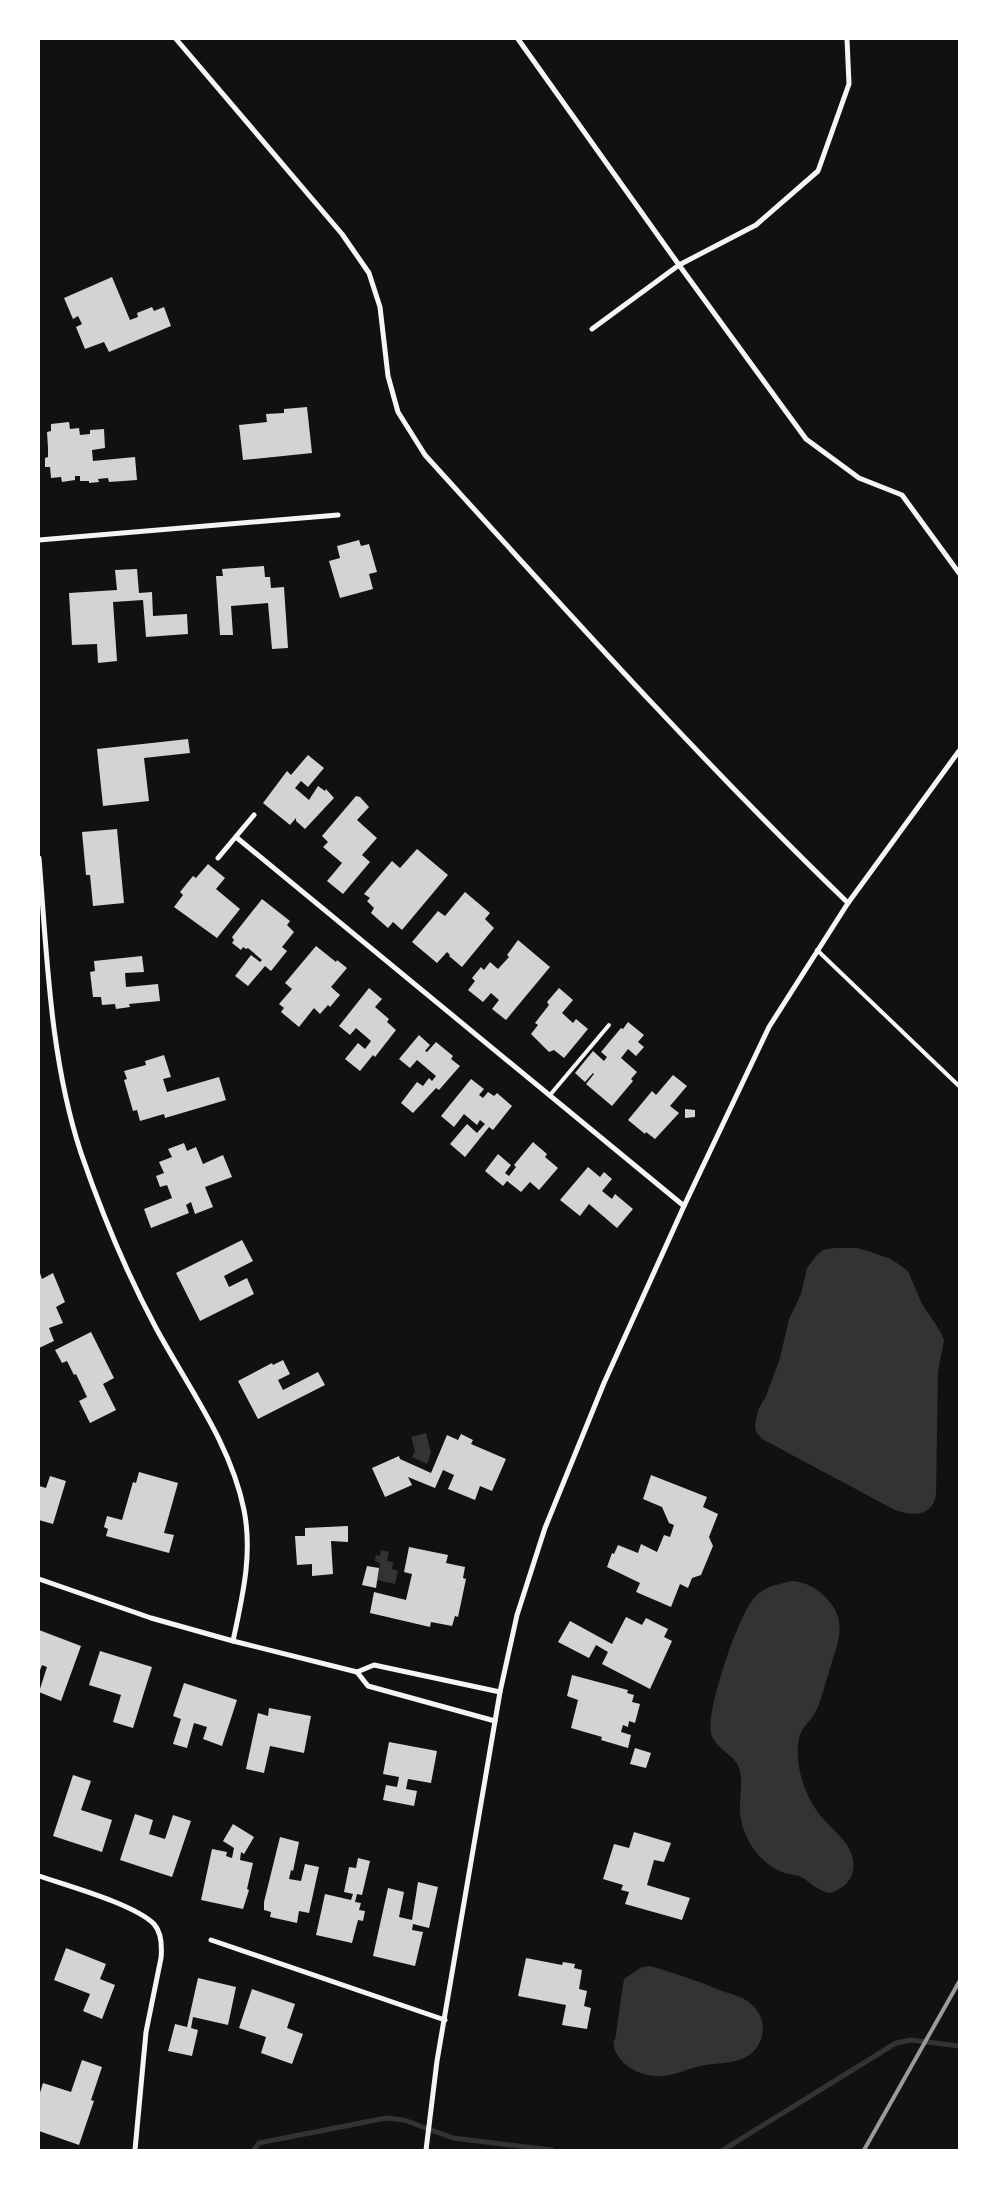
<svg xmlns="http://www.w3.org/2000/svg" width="998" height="2189" viewBox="0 0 998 2189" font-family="'Asap Condensed',sans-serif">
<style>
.water{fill:#333}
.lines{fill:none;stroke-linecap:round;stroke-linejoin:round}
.stream{stroke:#333;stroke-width:5}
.building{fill:#d3d3d3}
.service{stroke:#f5f5f5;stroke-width:4}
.minor{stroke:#f5f5f5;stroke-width:5}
.rail{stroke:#9a9a9a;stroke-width:4}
</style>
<rect width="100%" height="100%" fill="#111"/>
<g class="water">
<path d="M834,1248H857L871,1252L891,1259L908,1271L922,1304L940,1331L944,1340L938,1372L936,1495C932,1517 912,1516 895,1510L762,1439L756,1432L755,1425L758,1410L766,1396L780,1358L789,1319L801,1294L807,1268L816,1256L823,1250Z"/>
<path d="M426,1433L431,1453L427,1464L412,1457L415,1451L411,1437Z"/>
<path d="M381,1550L389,1552L387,1561L393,1562L392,1569L398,1571L395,1584L377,1580L380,1563L375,1561L376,1555L380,1556Z"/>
<path d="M793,1581C806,1583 814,1586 823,1595C851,1620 837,1644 828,1675C824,1687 822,1699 816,1711C813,1717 809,1721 805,1726C798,1734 797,1748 798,1758C799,1776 807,1797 817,1811C826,1824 839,1833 847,1845C860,1866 853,1886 830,1893C815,1890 812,1883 801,1877C795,1874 788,1875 782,1872C759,1863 742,1837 740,1813C739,1799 743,1785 740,1771C737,1755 715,1750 711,1733C706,1711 739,1612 755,1597C765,1586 779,1584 793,1581Z"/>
<path d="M650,1966C675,1973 698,1981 722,1991C731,1994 743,1997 750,2003C770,2019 766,2049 742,2059C729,2064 714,2063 701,2066C689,2068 676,2075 664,2076C641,2078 615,2065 613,2041L615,2040L624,1979L642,1967Z"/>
</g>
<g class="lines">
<g class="stream">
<path d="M254,2150L259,2143L386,2118L404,2120L453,2138L552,2150"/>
<path d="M723,2150L896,2043L911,2040L959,2046"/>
</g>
</g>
<g class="building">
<path d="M112,277L130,320L138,317L137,313L152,307L154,311L164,307L171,326L109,352L104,342L85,349L76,327L82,324L78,316L73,319L64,298Z"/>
<path d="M307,407L312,453L243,460L239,425L267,422L266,414L284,413V409Z"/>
<path d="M69,422L70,429L79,428L80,435L90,434V430L104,429L105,448L92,450L93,461L135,457L137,480L109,482L108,478L98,479L99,482L89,483V481H80V476H75V480L62,482L61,477L51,478L50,467H45V458L48,457V448L47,432L51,431V424Z"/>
<path d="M359,540L361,546L369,544L377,572L369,574L373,589L340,598L329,561L340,558L337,546Z"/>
<path d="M264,566L265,577H270L271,588L284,587L288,648L272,649L268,603L231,606L233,635H220L216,576H223L222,569Z"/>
<path d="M137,569L139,593L152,592L153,616L187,614L188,634L146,637L143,600L113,602L117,661L98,663L97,644L72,645L69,593L117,590L115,570Z"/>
<path d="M188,739L190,753L144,758L149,801L103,806L97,749Z"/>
<path d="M308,755L324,768L308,787L301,781L295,788L309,800L318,786L325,791L326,789L334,798L305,829L296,821V818L290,825L263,803L287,771L291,775Z"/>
<path d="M356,796L360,797L369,807L357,820L377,838L362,855L370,862L343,894L327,881L342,863L323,847L328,842L322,836Z"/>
<path d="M117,829L124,903L93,906L90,875H86L82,832Z"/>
<path d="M417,849L448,875L402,930L393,922L388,928L371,913L374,908L367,901L370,898L364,894L392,861L400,868Z"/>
<path d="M208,864L225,878L216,889L240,909L217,938L174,907L183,895L180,892L193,876L196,878Z"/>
<path d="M465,892L490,913L485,919L494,928L462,967L449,956L450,955L447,952L437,963L412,942L438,911L445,916Z"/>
<path d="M262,899L290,921L287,925L294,932L282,947L287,951L271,971L265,966L248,986L235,976L251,955L260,962L262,960L248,948L246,949L243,947L241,950L232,943L234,940L232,937Z"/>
<path d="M518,940L550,967L506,1020L492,1009L499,1000L491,993L483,1002L468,990L475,981L472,978L481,967L484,970L490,962L498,969L509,957L507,955Z"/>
<path d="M316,946L336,962L337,960L347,968L331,987L340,995L330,1007L328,1005L320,1014L314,1008L299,1027L281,1012L284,1008L279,1004L292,989L285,983Z"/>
<path d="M142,956L144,972L125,973L126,987L158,984L160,1001L129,1004L130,1007L116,1009L115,1004L102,1005L101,997H93L90,972L95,971L94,961Z"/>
<path d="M369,988L382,999L375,1007L389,1019L387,1022L396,1030L375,1057L373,1055L360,1071L345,1059L358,1043L365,1049L371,1041L356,1028L350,1035L339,1026Z"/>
<path d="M559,988L573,1000L562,1013L573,1023L576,1019L588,1029L564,1058L554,1050L549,1052L531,1034L538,1025L535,1023L549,1005L547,1002Z"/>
<path d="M628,1022L644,1035L638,1042L644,1047L636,1056L628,1049L621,1058L637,1072L631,1079L633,1081L612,1106L586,1084L594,1074L593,1073L585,1082L575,1073L593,1051L604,1061L607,1057L601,1052L621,1028L623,1029Z"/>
<path d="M419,1035L430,1045L425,1051L427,1052L436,1042L453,1056L451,1059L460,1066L439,1090L436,1088L413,1113L401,1103L417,1082L423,1086L429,1078L432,1081L436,1076L417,1060L410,1068L399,1059Z"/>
<path d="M164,1055L171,1077L163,1079L167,1092L219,1077L226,1100L165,1118L164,1114L140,1121L137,1110L133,1111L124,1080L127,1079L124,1071L146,1065L145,1061Z"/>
<path d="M673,1075L687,1086L670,1106L679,1113L655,1139L646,1132L645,1134L628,1120L652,1091L656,1095Z"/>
<path d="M471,1079L484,1089L479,1095L483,1098L488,1092L494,1096L497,1093L512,1106L493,1130L489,1127L465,1157L450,1144L467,1124L477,1133L485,1124L480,1120L477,1125L464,1114L454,1127L441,1116Z"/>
<path d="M685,1109L695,1110V1117L685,1118Z"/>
<path d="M533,1142L547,1154L545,1157L558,1168L539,1190L530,1182L521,1192L507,1181L503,1186L485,1171L498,1154L511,1165L505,1173L509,1176L516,1167L514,1165Z"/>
<path d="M184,1143L187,1151L196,1147L203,1164L223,1155L232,1177L205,1187L213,1207L195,1214L191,1202L186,1205L189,1213L151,1228L144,1209L172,1198L167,1185L160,1187L156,1176L164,1173L159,1162L172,1157L168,1149Z"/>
<path d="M588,1167L600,1177L604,1172L612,1179L602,1191L612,1199L615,1194L633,1209L617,1228L589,1204L580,1216L560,1200Z"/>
<path d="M242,1240L253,1261L224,1276L229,1287L247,1278L254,1294L200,1321L176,1273Z"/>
<path d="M39,1270L42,1279L53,1273L65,1302L56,1307L63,1323L49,1328L54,1341L39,1348Z"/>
<path d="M91,1332L114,1378L103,1384L116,1410L90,1423L79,1401L87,1397L76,1374L74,1375L67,1361L62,1363L55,1350Z"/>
<path d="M283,1360L290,1374L278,1380L283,1390L318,1372L325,1385L258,1419L238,1381L272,1363L273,1365Z"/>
<path d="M461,1434L473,1440L471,1444L506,1459L492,1491L480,1486L475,1500L448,1489L454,1475L443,1470L435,1488L408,1477L412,1485L385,1497L372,1468L399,1456L400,1459L431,1473L447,1435L458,1440Z"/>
<path d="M139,1472L178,1483L164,1533L174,1535L169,1553L106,1536L108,1529L104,1527L107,1516L122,1520L133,1482L136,1483Z"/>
<path d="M651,1475L707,1497L703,1507L718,1514L709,1537L713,1546L701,1575L692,1578L688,1588L680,1584L671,1607L636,1592L640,1583L607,1567L612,1553L614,1554L618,1545L638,1553L641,1544L657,1552L664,1535L670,1537L674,1525L669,1523L662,1507L643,1499Z"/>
<path d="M50,1476L66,1481L53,1524L39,1520V1486L46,1488Z"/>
<path d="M348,1526V1542L331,1541L333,1574L312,1576V1564L297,1565L295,1536H305V1528Z"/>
<path d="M409,1547L448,1555L446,1563L465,1567L463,1578L466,1579L458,1617L455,1616L452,1626L431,1622L430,1627L370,1613L374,1592L406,1600L412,1574L404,1572Z"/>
<path d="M367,1566L379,1568L376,1588L362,1585Z"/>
<path d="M626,1617L642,1625L646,1618L668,1629L664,1637L672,1641L650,1689L602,1664L608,1652L596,1645L589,1658L558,1642L570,1621L612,1644Z"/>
<path d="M39,1630L81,1646L61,1701L39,1692L47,1667L42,1665L39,1673Z"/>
<path d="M100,1651L152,1667L133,1728L113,1722L121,1695L89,1685Z"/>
<path d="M572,1675L628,1690L627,1693L634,1695L632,1702L640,1704L635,1723L629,1721L628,1727L623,1725L621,1732L631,1735L628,1748L601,1740L602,1737L571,1728L578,1700L567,1696Z"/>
<path d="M184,1683L237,1700L222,1746L203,1739L207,1727L194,1723L187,1748L173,1744L181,1719L173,1716Z"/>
<path d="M269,1708L311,1716L304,1753L270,1746L264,1773L246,1769L258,1713L268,1716Z"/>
<path d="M389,1742L437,1751L431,1783L408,1779L406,1789L417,1791L414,1806L383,1800L386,1785L397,1787L399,1777L383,1774Z"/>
<path d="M635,1748L651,1753L646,1768L630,1764Z"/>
<path d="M73,1775L91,1781L81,1810L112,1820L102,1852L53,1836Z"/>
<path d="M135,1814L153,1820L149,1834L165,1839L173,1815L191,1821L172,1877L120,1860Z"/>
<path d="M233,1824L254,1837L244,1854L241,1852L240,1860L253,1863L247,1889L249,1890L243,1909L201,1900L212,1849L227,1852L226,1856L232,1858L234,1848L223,1841Z"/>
<path d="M634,1832L671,1843L664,1862L654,1860L647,1885L690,1898L682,1920L625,1904L629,1892L621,1890L623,1885L603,1879L614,1844L629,1848Z"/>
<path d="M280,1837L299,1842L293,1871L291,1870L289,1879L301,1881L305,1864L319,1867L309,1913L299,1911L297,1923L270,1917L271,1912L264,1910V1902Z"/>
<path d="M358,1858L370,1861L362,1895L357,1894L355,1902L361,1903L359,1910L365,1911L363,1921L358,1920L352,1943L316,1935L325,1894L351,1900L353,1894L344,1892L349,1867L356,1868Z"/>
<path d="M418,1882L438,1887L429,1928L413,1924L412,1930L423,1932L415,1966L373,1956L388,1888L404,1892L399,1917L412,1920Z"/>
<path d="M66,1948L106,1964L100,1979L115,1985L102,2019L83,2011L90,1994L54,1980Z"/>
<path d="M526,1958L562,1965L563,1962L575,1964L574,1968L582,1970L579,1989L587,1991L584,2006L591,2008L587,2029L562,2025L566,2005L518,1996Z"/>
<path d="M198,1978L236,1987L228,2025L193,2017L191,2028L198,2030L192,2056L168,2051L175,2024L187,2027Z"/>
<path d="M252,1989L295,2004L287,2028L303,2034L292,2064L261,2053L266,2037L239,2028Z"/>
<path d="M82,2060L102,2067L91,2100L94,2101L79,2145L39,2131V2096L43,2083L71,2092Z"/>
</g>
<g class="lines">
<g class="service">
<path d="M817,950L959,1086"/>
<path d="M550,1095L609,1025"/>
</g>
<g class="minor">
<path d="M176,39L342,234L369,273L380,307L388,376L398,412L425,455C563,607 700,760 848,903"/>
<path d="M518,39L679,265L806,439L859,478L902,495L959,573"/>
<path d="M592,329L679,265L756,225L818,171L849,84L847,39"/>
<path d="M39,540L338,515"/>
<path d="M236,837L684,1206"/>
<path d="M39,858C47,956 50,1059 81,1153C102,1214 126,1272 156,1328C188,1387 231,1444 244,1510C253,1555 242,1598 233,1641"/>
<path d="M218,858L254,815"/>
<path d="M39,1579L151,1618L233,1641L357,1672L368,1686L495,1721"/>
<path d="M357,1672L374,1665L500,1692"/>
<path d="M39,1876C68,1886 134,1904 154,1924C162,1933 162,1947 161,1958L146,2032L135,2150"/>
<path d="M211,1940L445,2020"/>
<path d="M426,2150L437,2061L500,1692L517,1615L545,1528L604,1383L684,1206L769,1027L848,903L959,751"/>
</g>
<path class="rail" d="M864,2150L959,1982"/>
</g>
<rect width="998" height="2189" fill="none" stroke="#ffffff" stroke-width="80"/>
</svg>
